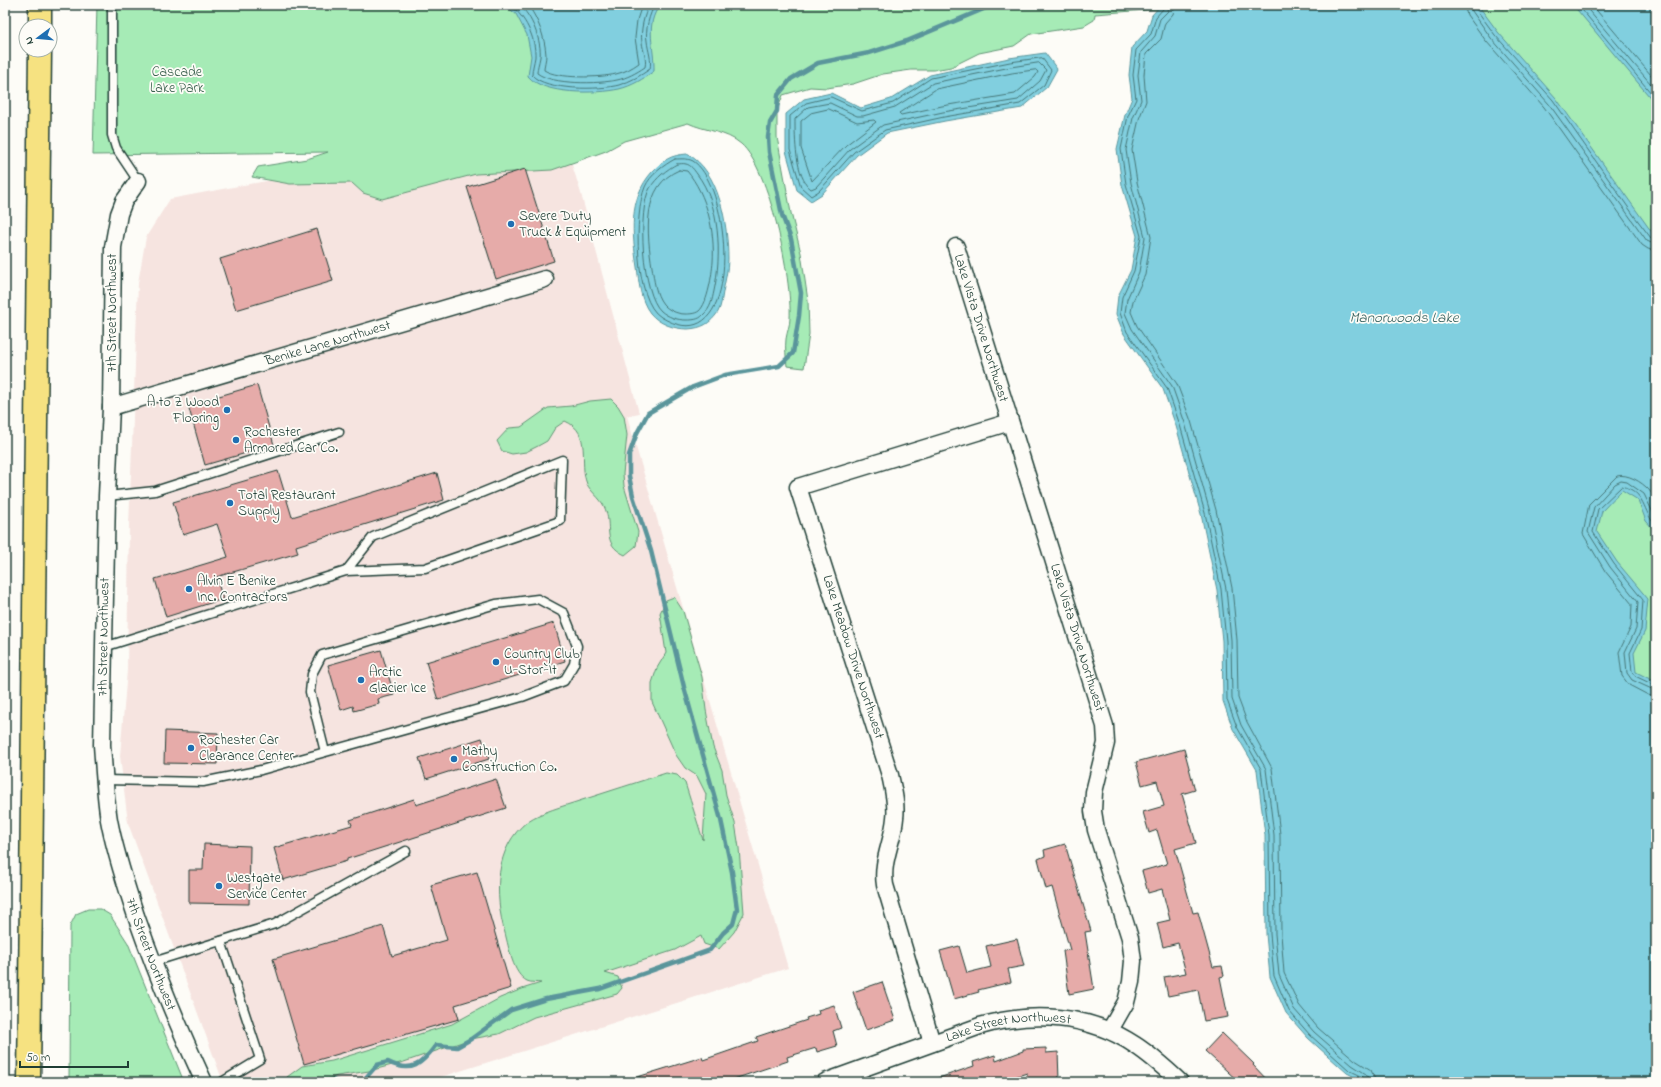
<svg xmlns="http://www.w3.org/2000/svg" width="1661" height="1087" viewBox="0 0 1661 1087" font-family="'Indie Flower',sans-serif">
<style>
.built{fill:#f6e4e0}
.green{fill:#a6ebb6;stroke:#629475}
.water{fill:#81cfdf;stroke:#5a959b}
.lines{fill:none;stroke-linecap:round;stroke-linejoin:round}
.shore{stroke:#467778;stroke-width:1}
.stream{stroke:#5a959b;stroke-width:4.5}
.building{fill:#e6aba9;stroke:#1f3d34}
.lane-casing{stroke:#1f3d34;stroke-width:11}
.street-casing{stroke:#1f3d34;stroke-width:19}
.highway-casing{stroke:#1f3d34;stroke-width:25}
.lane{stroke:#fdfcf7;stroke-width:8}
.street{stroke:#fdfcf7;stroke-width:16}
.highway{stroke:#f6e281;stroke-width:22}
.poi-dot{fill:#1f6fb2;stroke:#fdfcf7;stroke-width:1.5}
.labels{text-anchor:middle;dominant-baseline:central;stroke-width:3.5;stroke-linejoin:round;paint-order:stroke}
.park-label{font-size:14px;fill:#3a604e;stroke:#fdfcf7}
.poi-label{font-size:14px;fill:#1f3d34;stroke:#fdfcf7;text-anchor:start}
.street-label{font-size:14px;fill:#1f3d34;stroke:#fdfcf7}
.water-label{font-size:15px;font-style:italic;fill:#38625f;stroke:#fdfcf7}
</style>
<rect width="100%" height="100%" fill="#fdfcf7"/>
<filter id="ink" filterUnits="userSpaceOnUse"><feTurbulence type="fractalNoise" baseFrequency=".025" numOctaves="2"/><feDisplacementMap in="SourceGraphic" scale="8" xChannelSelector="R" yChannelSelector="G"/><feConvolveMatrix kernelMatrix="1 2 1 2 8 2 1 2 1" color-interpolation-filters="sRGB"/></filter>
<g filter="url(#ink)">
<path class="built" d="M567,149L580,190L639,413L627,416L788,968L425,1082H223L128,823L120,756L127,670L129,527L138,283L146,237L170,199L425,151Z"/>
<g class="green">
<path d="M97,5H1208L1095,14L1094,20L1084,26L1031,34L1014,46L979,53L951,67L934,70H911L883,74L853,84L827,88L810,87L783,95L777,111V137L791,213L801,253L808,301L809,334L804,368L787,366C786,357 785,348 786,339C787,332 790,325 790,318C792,279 770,169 741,144C726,131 705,131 688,123L624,141L606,151L552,170L476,174L382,199L363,193L352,183L290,184L252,177L258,167L307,159L328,152L93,155Z"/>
<path d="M1443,5H1656V760Z"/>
<path d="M611,399L618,406L624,416L627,435L623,474L624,486L638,532L636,546L625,555C600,543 614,527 604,506C600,498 590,491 587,484C578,462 593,433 565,421L555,428L547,441L538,446L526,452L512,454L502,451L497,441L509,428L521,427L548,408L571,406L590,401Z"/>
<path d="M674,597L683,611L702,677L706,710L713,747L722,770L726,795L735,823L739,848L744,913L734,932L719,949L704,944L701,936L675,950L605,973L618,977L622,988L617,994L534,1017L499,1034L471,1039L404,1062L369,1071L337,1076L322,1082H289L287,1077L302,1066L332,1061L452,1024L500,998L522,989L541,983C537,982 531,983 527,981C513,974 509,948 505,933C494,895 494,847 528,821C541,812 564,806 579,801C608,792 637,782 666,773L677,775L685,783L703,840L706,794L697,776L685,768L676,755L652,702V683L657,668L666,653L660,613L666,600Z"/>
<path d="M88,909H100L110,915L128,943L184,1082H69L70,926L76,914Z"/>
</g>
<g class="water">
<path d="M504,5H660C644,26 655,48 654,71C643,79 632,86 619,89C596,94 543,95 528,76L531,56L527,35L516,14Z"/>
<path d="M1161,5H1478L1498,32L1556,98L1656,238V532L1646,521L1638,500L1622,490L1602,511L1597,532L1617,562L1648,599L1645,631L1634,653L1636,672L1656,682V1082H1364L1347,1073L1308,1038L1286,1013L1270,977L1266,934L1265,835L1257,770L1233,729L1223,701L1222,641L1217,590L1201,514L1176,426L1163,389L1124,334L1116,314L1118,296L1131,270L1137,236L1122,185L1117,149L1125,115L1132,98L1129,75L1132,47L1147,31L1152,15Z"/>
<path d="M1573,5H1656V106L1649,96Z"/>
<path d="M1045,53L1057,69L1047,87L1022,108L945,121L887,133L857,155L822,194L811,201L797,190L786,151V114L804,99L831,93L861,108L891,99L930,75L1009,58Z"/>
<path d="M687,154C720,170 728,227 728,259C728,270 725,281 723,292C722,298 721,307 718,312C710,324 702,328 688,329C674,329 659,324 650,313C640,300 639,282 637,267C632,234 628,199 652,172C663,160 671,155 687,154Z"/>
</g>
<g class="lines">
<g class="shore">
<path d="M510,5C525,16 536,38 535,57C534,63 532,69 532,75C545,91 601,90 619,85C631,81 640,76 650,69C652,59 648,51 647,41C645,31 649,14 655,5"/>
<path d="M519,5C532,15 542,42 540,57C539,63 537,68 537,73C552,85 599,84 617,80C627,78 636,73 645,67C647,58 643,51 642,42C640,31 644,15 649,5"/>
<path d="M528,5C538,19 545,37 546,55C546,60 544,65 544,70C558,79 600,78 616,74C625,72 632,68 639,63L635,38L637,20L642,5"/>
<path d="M1164,5L1163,9L1156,17L1151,34L1136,50L1133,75L1136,99L1128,116L1121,149L1126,184L1141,236L1134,271L1122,297L1120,313L1127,332L1167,388L1180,425L1205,513L1221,589L1226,641L1227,700L1237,727L1261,769L1269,835L1270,934L1274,976L1289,1011L1310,1035L1349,1070L1363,1077L1364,1082"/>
<path d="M1169,5L1168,11L1160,19L1155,36L1141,52L1138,75L1141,100L1133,118L1126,150L1131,183L1145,237L1139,272L1127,299L1125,313L1132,329L1172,386L1185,423L1210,512L1226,589L1231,640L1232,699L1241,725L1266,769L1274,835L1275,934L1279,975L1294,1009L1314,1032L1352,1065L1366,1074L1370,1082"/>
<path d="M1175,5L1173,14L1165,23L1161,39L1146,54L1144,75L1146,101L1139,119L1132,150L1137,182L1151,237L1145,275L1133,301L1131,312L1137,326L1177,384L1191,421L1216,510L1232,588L1237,640L1238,698L1247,722L1272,768L1280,834L1281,934L1284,973L1299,1005L1318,1028L1355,1060L1371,1070L1376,1082"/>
<path d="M1464,5L1467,15L1486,41L1544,107L1642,245L1648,249L1656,251"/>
<path d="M1470,5L1472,11L1491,38L1549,104L1647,241L1656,245"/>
<path d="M1475,5L1476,9L1495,35L1553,100L1635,217L1651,238L1656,240"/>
<path d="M1578,5L1656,99"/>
<path d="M1584,5L1656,90"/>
<path d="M1592,5L1656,81"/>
<path d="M1042,58L1051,70L1044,85L1020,104L944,117L885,130L854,152L819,191L811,196L801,187L790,150V116L806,103L831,97L862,111L893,103L931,78L1010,62Z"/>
<path d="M1039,63L1046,70L1040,81L1018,100L943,112L883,125L850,149L816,187L811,189C795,177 795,138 795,119L808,107L830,103L857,116H863L895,107L933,83L1011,67Z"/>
<path d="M1036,70L1038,72L1035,77L1015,94L942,106L901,115L899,113L936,89L1012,73Z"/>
<path d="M829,109L857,122L874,120L876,122L846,145L812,181L801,148V121L811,113Z"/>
<path d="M675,159C682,159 687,158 693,161C734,188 744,367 661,317C634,301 634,213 645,187C650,175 664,165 675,159Z"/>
<path d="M677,164C680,164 683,163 686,164C691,165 694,170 697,174C720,204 722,255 714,291C712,300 711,308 703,315C699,320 692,320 686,320C677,320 668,317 661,311C642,294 637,209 650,188C656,178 667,169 677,164Z"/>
<path d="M679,170L687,171C707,195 715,231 713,262C712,274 708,303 699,311C695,314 689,314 685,314C677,314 668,310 663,304C655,294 654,279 652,267C647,234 641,186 679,170Z"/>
<path d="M1656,505C1654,500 1653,494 1649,490C1642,482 1627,473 1617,476L1589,504L1583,534L1605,571L1632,604L1631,627L1619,652L1622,676L1629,685L1648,695L1656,697"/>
<path d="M1656,519L1644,494L1627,482L1621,481L1615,484L1594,507L1588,532L1610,567L1638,602L1636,629L1625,652L1627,673L1632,680L1656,691"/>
<path d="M1656,526C1642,511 1646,492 1622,486L1598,509L1593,532L1614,564L1643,600L1641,630L1630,653L1632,672L1635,676L1656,686"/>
</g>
<g class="stream">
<path d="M329,1082L331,1080L338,1082"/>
<path d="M362,1082L377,1065L388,1062C412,1074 422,1064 436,1045L457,1047L471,1039L511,1010L546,999L600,989L710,950L723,933L733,924L737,909L732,872L721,820L684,687L651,551L633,496L629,476V455L637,433L648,413L693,387L725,375L779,366L793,353L799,316L801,293L791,239L782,215L769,152L768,137L770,123L777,111L778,95L791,79L818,63L869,53L907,41L986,8L1024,5"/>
</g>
</g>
<g class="building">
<path d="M525,169L554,261L496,279L467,187Z"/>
<path d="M317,229L333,281L236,310L220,259Z"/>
<path d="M257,385L274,445L205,465L188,405Z"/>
<path d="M278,471L292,517L437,473L444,500L296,546L298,553L216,577L223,599L166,617L155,579L228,557L217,524L183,535L173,502Z"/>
<path d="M554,623L565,661L438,700L426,662Z"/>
<path d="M381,650L394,695L378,699L379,704L354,711L353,706L341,710L328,665Z"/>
<path d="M165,731L218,733L217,764L164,763Z"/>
<path d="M482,738L489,759L426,779L419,758Z"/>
<path d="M1184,749L1195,790L1182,794L1196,843L1175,849L1193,913L1198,912L1213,967L1222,966L1224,976L1220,977L1228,1017L1204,1021L1198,990L1168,996L1164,977L1186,973L1178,943L1163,947L1157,923L1170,920L1162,889L1148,893L1142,871L1167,864L1157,830L1149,833L1143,812L1164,806L1157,781L1142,785L1136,762Z"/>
<path d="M496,779L506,808L347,859V861L283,880L274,848L352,825L350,820L414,799L416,805Z"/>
<path d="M204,844L250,846L249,904L189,903V870H203Z"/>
<path d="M1065,844L1091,931L1085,932L1094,989L1069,994L1063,951L1070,950L1052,887L1046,889L1038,859L1045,856L1044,850Z"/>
<path d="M477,872L511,988L455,1005L459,1019L304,1064L273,959L383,926L392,956L447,940L431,885Z"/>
<path d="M1017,939L1024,966L1008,969L1011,982L978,990L979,992L954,999L940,951L959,946L967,973L991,967L986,946Z"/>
<path d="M882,982L895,1020L866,1030L853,992Z"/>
<path d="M834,1005L841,1028L833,1031L837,1046L817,1052L816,1048L787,1057L788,1061L725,1082H631V1079L702,1057L703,1060L758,1041L756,1037L807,1020L806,1018L819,1014L818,1010Z"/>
<path d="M1222,1033L1254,1064L1253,1065L1269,1082H1239L1205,1051Z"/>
<path d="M1046,1048V1053L1058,1052L1059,1080H1027V1073L999,1082H934L933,1080L974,1066L973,1062L995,1055L996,1061L1023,1051V1049Z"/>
</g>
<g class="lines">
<g class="lane-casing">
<g id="lane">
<path d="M112,5V135L116,148L138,181"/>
<path d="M107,496L155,491L339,432"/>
<path d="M104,647L346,571L425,568L560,521L562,460L373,537L346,571"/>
<path d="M104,780L203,782L261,770L522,697L564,681L574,664L577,646L564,613L538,599L496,604L322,655L312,674L310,692L325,752"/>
<path d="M221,941L260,1059L222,1082"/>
<path d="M153,962L275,924L406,851"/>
</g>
</g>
<g class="street-casing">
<g id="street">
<path id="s1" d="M138,181L124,201L119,214L113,247L111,407L107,496L102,745C104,770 105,795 109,820C115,853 126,885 136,916C156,973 179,1028 204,1082"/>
<path id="s2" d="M956,247L1105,726L1106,743L1094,792L1093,811L1096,830L1130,938L1133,961L1131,982L1126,1002L1110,1030"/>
<path id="s3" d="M111,407L545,279"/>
<path d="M932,1043L885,885C881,861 893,842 895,818C897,804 893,789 890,775L798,487L1010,422"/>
<path id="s4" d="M825,1082L980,1026C1032,1011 1089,1014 1135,1045C1152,1056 1166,1069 1180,1082"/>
</g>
</g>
<g class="highway-casing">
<g id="highway">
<path d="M40,26V5"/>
<path d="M29,1082L40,50"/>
</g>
</g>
<use href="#lane" class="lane"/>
<use href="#street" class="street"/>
<use href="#highway" class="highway"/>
</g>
</g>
<g class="poi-dot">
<circle cx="511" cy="224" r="4"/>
<circle cx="227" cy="410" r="4"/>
<circle cx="236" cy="440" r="4"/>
<circle cx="230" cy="503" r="4"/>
<circle cx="189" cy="589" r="4"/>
<circle cx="496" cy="662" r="4"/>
<circle cx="361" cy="680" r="4"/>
<circle cx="191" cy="748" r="4"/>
<circle cx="454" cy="759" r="4"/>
<circle cx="219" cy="886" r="4"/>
</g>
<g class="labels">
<g class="park-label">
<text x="177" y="72">Cascade<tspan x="177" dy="16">Lake Park</tspan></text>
</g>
<g class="poi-label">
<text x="519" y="216">Severe Duty<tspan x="519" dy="16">Truck &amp; Equipment</tspan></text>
<text x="219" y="402" text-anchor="end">A to Z Wood<tspan x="219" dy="16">Flooring</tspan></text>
<text x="244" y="432">Rochester<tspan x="244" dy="16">Armored Car Co.</tspan></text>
<text x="238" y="495">Total Restaurant<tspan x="238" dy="16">Supply</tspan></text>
<text x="197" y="581">Alvin E Benike<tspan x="197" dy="16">Inc. Contractors</tspan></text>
<text x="504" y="654">Country Club<tspan x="504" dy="16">U-Stor-It</tspan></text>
<text x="369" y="672">Arctic<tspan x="369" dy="16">Glacier Ice</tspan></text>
<text x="199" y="740">Rochester Car<tspan x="199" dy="16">Clearance Center</tspan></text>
<text x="462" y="751">Mathy<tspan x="462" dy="16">Construction Co.</tspan></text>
<text x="227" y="878">Westgate<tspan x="227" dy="16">Service Center</tspan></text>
</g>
<g class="street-label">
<text transform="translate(112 313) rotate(-90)">7th Street Northwest</text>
<text stroke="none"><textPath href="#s2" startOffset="85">Lake Vista Drive Northwest</textPath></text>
<text stroke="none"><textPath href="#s3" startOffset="226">Benike Lane Northwest</textPath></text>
<text transform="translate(104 637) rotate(-89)">7th Street Northwest</text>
<text stroke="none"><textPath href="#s2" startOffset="409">Lake Vista Drive Northwest</textPath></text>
<text transform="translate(853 657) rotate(72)">Lake Meadow Drive Northwest</text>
<text stroke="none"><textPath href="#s1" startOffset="786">7th Street Northwest</textPath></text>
<text stroke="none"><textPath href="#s4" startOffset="193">Lake Street Northwest</textPath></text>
</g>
<g class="water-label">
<text x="1404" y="318">Manorwoods Lake</text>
</g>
</g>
<rect width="1661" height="1087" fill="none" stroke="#fdfcf7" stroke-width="20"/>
<rect x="10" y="10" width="1641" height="1067" fill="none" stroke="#1f3d34" stroke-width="1.5" filter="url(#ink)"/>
<g transform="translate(38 38) rotate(254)"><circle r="19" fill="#fdfcf7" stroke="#a4b0a9"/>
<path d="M0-3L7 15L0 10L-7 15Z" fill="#1f6fb2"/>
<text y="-6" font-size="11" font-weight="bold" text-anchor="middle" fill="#1f3d34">N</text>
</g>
<path d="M20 1061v6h108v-6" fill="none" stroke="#1f3d34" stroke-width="2"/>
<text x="26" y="1061" font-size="12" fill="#1f3d34" stroke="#fdfcf7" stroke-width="3" paint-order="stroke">50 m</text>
</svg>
